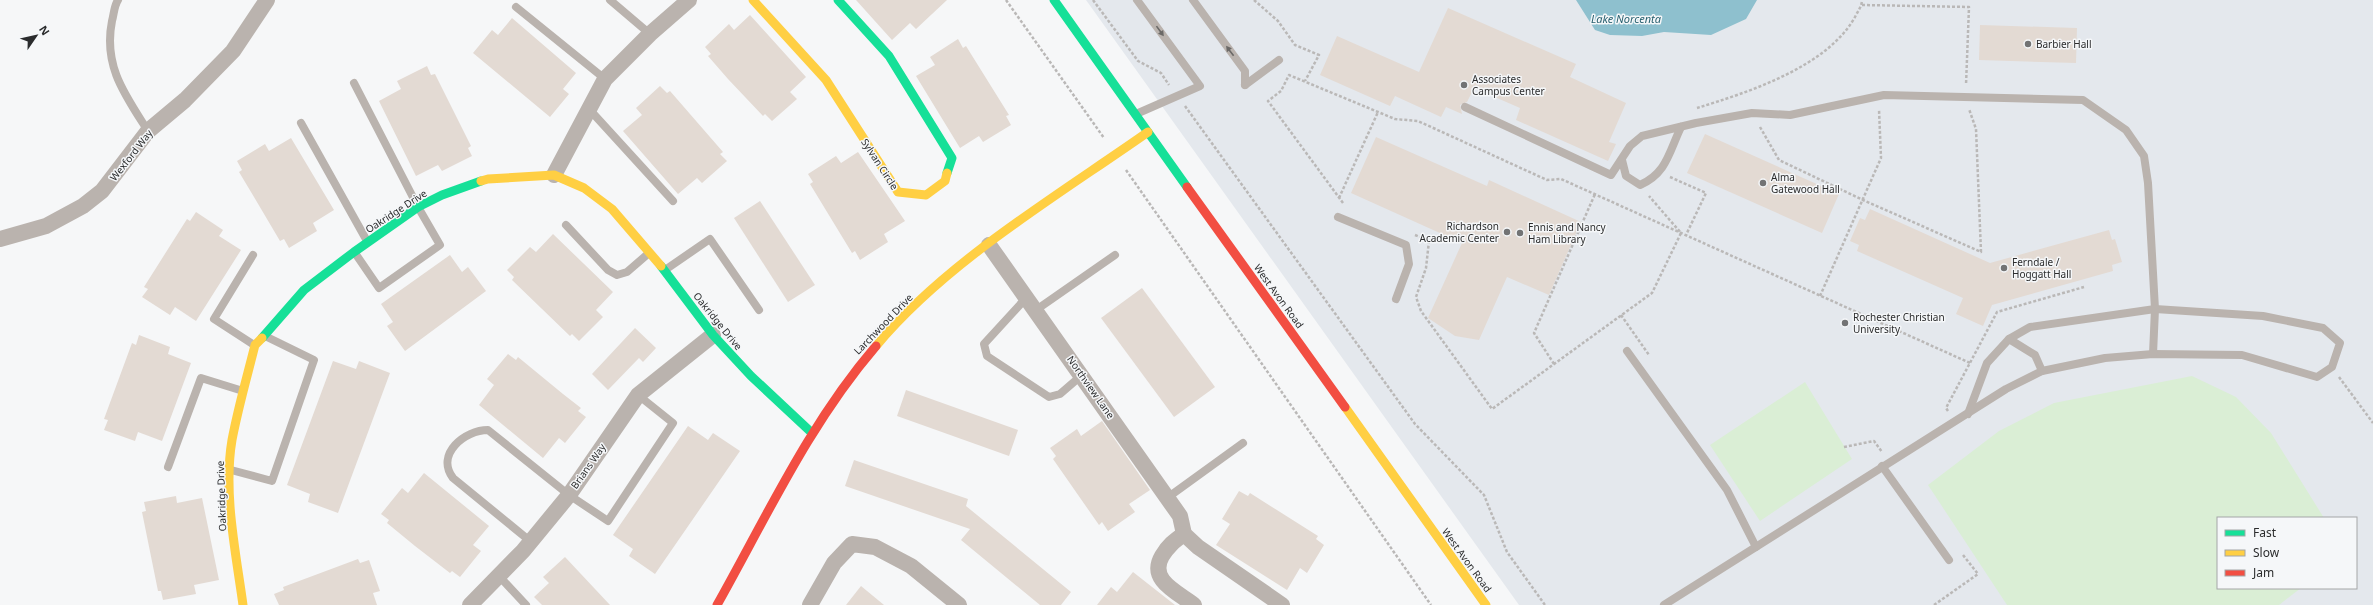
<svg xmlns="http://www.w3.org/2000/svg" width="2373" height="605" viewBox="0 0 2373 605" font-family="'Noto Sans',sans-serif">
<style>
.built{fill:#e4e8ed;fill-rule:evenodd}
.green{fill:#daeed5}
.water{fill:#8ec0ce}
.building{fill:#e3dad3}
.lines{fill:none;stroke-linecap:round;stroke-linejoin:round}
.path{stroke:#bab8b7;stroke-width:2.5;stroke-dasharray:3 2;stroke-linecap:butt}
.lane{stroke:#bab3ae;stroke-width:8}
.street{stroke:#bab3ae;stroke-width:16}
.fast{stroke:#16e098;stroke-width:9}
.slow{stroke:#ffcf43;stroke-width:9}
.jam{stroke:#f24e42;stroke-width:9}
.oneway{fill:#6b6967}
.poi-dot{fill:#727374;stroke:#f5f7f9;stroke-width:1.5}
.labels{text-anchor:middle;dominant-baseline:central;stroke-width:3;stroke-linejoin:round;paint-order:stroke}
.poi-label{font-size:10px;fill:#2b2c2d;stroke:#f5f7f9;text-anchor:start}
.street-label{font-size:10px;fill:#2b2c2d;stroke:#f5f7f9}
.water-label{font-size:11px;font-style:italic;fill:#27606f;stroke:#f5f7f9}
</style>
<rect width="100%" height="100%" fill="#f6f7f8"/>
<path class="built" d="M1086,0H2373V605H1519ZM2218,518H2356V588H2218Z"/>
<g class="green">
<path d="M2192,376L2236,397L2271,433L2324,518H2218V588H2301L2279,605H2007L1928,485L1999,431L2054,403Z"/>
<path d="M1805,382L1852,459L1760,521L1710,445Z"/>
</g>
<path class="water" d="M1576,0H1757L1746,19L1711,35L1664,32L1642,36L1610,35L1595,30Z"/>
<g class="building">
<path d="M856,0H947L916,29L910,23L892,40Z"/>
<path d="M1448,8L1576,64L1570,77L1626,103L1609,142L1616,144L1608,161L1516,120L1520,108L1474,88L1467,102L1460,105L1462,114L1446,107L1441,117L1395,96L1390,106L1320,75L1337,36L1419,72Z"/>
<path d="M750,15L806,77L790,92L797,99L772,121L765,114L763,116L728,79L708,56L711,54L705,47L729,24L734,30Z"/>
<path d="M512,18L576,73L563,89L569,94L550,117L473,53L492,30L498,35Z"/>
<path d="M1980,25L2077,28L2076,63L1979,60Z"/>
<path d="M958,39L963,48L966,46L1009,115L1006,116L1011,125L983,142L979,136L960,148L916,76L935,65L930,57Z"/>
<path d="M427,66L431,75L435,74L471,146L468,148L472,156L442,171L438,165L416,176L379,101L401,89L397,81Z"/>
<path d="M660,86L667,93L670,91L723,152L720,154L727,161L702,183L697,178L678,194L623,131L642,115L636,108Z"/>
<path d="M1705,134L1839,194L1822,233L1687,173Z"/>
<path d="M1376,137L1487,186L1489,180L1581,222L1549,295L1507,277L1479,340L1455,336L1428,318L1462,243L1351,193Z"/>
<path d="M291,138L334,210L313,223L317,231L289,248L284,239L280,241L254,197L239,172L242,170L237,161L265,144L269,151Z"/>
<path d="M858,152L905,221L884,234L888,242L860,260L855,251L852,253L810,184L813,182L808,174L836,156L841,163Z"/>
<path d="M760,201L815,285L788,302L734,218Z"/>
<path d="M1870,209L1990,263L2109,230L2112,240L2115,239L2122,262L2112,265L2113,271L1992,305L1983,326L1956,314L1963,298L1857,251L1859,245L1850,241L1860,218L1865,220Z"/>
<path d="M196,212L223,230L219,236L241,250L196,321L175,307L170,315L142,297L148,289L144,287L187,219L190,221Z"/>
<path d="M553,234L613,292L596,310L603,317L579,341L572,334L570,336L512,280L514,277L507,270L530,247L536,252Z"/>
<path d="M450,255L462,272L468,267L486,291L405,351L387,326L393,322L381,304Z"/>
<path d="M1142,288L1215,387L1174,417L1101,318Z"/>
<path d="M635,328L656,348L643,362L639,358L608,390L592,374Z"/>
<path d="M139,335L170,347L168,354L191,363L162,441L138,432L135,441L104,430L108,420L104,419L132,343L136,345Z"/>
<path d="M508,354L516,360L518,357L563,394L581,408L578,411L586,417L565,443L559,438L543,458L479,405L494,385L487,379Z"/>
<path d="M333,361L356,369L359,361L390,373L338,513L308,502L310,494L287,485Z"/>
<path d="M906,390L1018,430L1009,456L897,416Z"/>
<path d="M1102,421L1150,490L1129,504L1135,512L1108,531L1102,522L1099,525L1053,459L1056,456L1050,448L1077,429L1081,436Z"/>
<path d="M688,426L708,440L713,433L740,451L655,574L629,556L633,549L613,535Z"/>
<path d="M854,460L968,499L966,506L1071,592L1061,605H1040L961,540L970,529L845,486Z"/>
<path d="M424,473L489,526L473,545L481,551L460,577L452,571L450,573L415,546L387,523L389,520L381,514L402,488L408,493Z"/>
<path d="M1239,491L1248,496L1250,493L1318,536L1316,539L1324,545L1307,573L1300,568L1287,590L1216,545L1230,524L1222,519Z"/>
<path d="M176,496L177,503L202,498L219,580L194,585L196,594L163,600L161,591H158L142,512L146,511L144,502Z"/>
<path d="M565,557L610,605H542L534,597L549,583L543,577Z"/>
<path d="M358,559L360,563L369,560L380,591L373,593L377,605H279L274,594L284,590L283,587Z"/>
<path d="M1133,572L1175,605H1097L1111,587L1117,592Z"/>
<path d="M861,586L884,605H846Z"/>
</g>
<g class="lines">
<g class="path">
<path d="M1006,0L1104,138"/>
<path d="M1093,0L1138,61L1161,73L1169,85"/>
<path d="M1254,0L1278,21L1295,45L1319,55L1305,81"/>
<path d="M1862,5L1969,7L1966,85"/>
<path d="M1185,106L1415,424L1484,495L1507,552L1545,605"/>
<path d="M1697,108C1749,92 1827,67 1855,17C1858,11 1862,6 1862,0"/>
<path d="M1760,127L1779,160L1863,200L1981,252L1976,129L1969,109"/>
<path d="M1126,170L1431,605"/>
<path d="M1670,177L1706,193L1686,235"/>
<path d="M1339,198L1378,112"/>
<path d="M1343,203L1268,101L1281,91L1289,75L1395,119L1418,121L1547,180L1561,179L1970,363"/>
<path d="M1415,235L1429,241L1426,268L1416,297L1421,311L1492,409L1652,293L1681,233L1649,196"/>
<path d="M1820,296L1881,158L1879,109"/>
<path d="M1621,315L1649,355"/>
<path d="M1554,364L1534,333L1595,194"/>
<path d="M2339,377L2373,423"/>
<path d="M1948,411L1946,408L1997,312L2084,287"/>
<path d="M1844,447L1874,441L1882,452"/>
<path d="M1934,605L1978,574L1963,555"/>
</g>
<g class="lane">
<path d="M118,0C114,6 114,14 112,21C103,66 125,95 148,131"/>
<path d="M610,0L650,34"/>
<path d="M1193,0L1245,71V85"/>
<path d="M516,7L605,79"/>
<path d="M354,83L418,207L440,245L379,288L355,253"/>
<path d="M1245,85L1279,60"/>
<path d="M1465,107L1611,175L1630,146L1642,136L1696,123L1752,113L1790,115L1884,95L2083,100L2126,130L2144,156L2148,183L2155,309L2263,316L2323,328L2340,343L2332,367L2317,377L2242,355L2153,354L2105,358L2042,371L2006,389L1664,605"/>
<path d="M589,109L673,201"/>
<path d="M1136,114L1200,86L1137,0"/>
<path d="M301,123L367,241"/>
<path d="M1622,160L1626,176L1640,185C1667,173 1669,152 1681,127"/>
<path d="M1338,217L1406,245L1409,264L1396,299"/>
<path d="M566,225L608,270L617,275L627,272L649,253"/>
<path d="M253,255L214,319L254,345"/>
<path d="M665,270L710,239L759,310"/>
<path d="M1027,297L984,344L987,356L1049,397L1060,394L1082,375"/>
<path d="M1036,310L1115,255"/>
<path d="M1627,351L1727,490L1756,547"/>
<path d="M2042,371L2035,355L2009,339L2030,327L2155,309L2153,354"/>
<path d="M1968,414L1987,363L2009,339"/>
<path d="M1882,466L1949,560"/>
<path d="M168,467L201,378L243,391"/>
<path d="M231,470L272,481L314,360L265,336"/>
<path d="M1167,498L1243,443"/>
<path d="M530,541L453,478C435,454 465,430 488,430L569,495L608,521L673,423L638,395"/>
<path d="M499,576L526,605"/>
</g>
<g class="street">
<path d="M554,175L605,79L650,34L689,0"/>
<path d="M0,239L46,226L83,206L102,191L148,131L185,100L233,51L267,0"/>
<path d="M989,245L1180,516L1184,534L1198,547L1282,605"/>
<path d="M1184,534C1174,541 1168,546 1162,556C1148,580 1177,592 1194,605"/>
<path d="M470,605L523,551L569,495L638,395L713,335"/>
<path d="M810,605L834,563L852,544L875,547L911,566L959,605"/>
</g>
<g class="fast">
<path d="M838,0L889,56L952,158L947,173"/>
<path d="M1054,0L1187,187"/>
<path d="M661,266L713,335L751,376L812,433"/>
<path d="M262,338L304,290L354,252L418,207L442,195L481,181"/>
</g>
<g class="slow">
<path d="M753,0L826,80L898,192L926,195L945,181L947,173"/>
<path d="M481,181L488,179L554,175L584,188L612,209L661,266"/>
<path d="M876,346C947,261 1057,196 1148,132"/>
<path d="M1345,407L1486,605"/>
<path d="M243,605C236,553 223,493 232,440C238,408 247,377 255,345L262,338"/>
</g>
<g class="jam">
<path d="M1187,187L1345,407"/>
<path d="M717,605C767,516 809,424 876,346"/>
</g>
</g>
<defs><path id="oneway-solid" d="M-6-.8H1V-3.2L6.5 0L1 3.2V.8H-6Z"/></defs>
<g class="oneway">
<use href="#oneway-solid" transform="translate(1160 31) rotate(54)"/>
<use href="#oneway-solid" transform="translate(1230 51) rotate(-127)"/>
</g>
<g class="poi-dot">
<circle cx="2028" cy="44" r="4"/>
<circle cx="1464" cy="85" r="4"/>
<circle cx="1763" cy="183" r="4"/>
<circle cx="1507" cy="232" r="4"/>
<circle cx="1520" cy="233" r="4"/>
<circle cx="2004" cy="268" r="4"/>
<circle cx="1845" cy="323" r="4"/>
</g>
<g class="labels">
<g class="poi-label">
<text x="2036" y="44">Barbier Hall</text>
<text x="1472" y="79">Associates<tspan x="1472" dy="12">Campus Center</tspan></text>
<text x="1771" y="177">Alma<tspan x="1771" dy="12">Gatewood Hall</tspan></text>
<text x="1499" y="226" text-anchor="end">Richardson<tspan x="1499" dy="12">Academic Center</tspan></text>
<text x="1528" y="227">Ennis and Nancy<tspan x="1528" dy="12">Ham Library</tspan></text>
<text x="2012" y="262">Ferndale /<tspan x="2012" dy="12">Hoggatt Hall</tspan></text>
<text x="1853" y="317">Rochester Christian<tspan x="1853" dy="12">University</tspan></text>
</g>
<g class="street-label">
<text transform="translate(131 155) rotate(-52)">Wexford Way</text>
<text transform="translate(880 164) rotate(57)">Sylvan Circle</text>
<text transform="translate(396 211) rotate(-33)">Oakridge Drive</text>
<text transform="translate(1279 296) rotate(54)">West Avon Road</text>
<text transform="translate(718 321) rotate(51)">Oakridge Drive</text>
<text transform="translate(883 324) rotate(-46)">Larchwood Drive</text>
<text transform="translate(1091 387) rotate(55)">Northview Lane</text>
<text transform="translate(588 466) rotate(-55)">Brians Way</text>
<text transform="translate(221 496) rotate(-92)">Oakridge Drive</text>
<text transform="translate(1467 560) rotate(54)">West Avon Road</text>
</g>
<g class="water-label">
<text x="1626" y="18">Lake Norcenta</text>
</g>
</g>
<rect x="2217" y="517" width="140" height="72" fill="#f5f7f9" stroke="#a4a6a7"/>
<rect x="2225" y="530" width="20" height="6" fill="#16e098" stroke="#a4a6a7"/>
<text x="2253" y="537" font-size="12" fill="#2b2c2d">Fast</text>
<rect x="2225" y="550" width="20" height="6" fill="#ffcf43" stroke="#a4a6a7"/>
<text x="2253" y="557" font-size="12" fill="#2b2c2d">Slow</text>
<rect x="2225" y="570" width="20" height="6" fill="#f24e42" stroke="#a4a6a7"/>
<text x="2253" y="577" font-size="12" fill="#2b2c2d">Jam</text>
<g transform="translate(36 36) rotate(56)" stroke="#f5f7f9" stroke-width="3" paint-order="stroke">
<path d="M0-3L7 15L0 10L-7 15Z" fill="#2b2c2d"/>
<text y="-6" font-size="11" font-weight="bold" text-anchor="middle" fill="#2b2c2d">N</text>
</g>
</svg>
